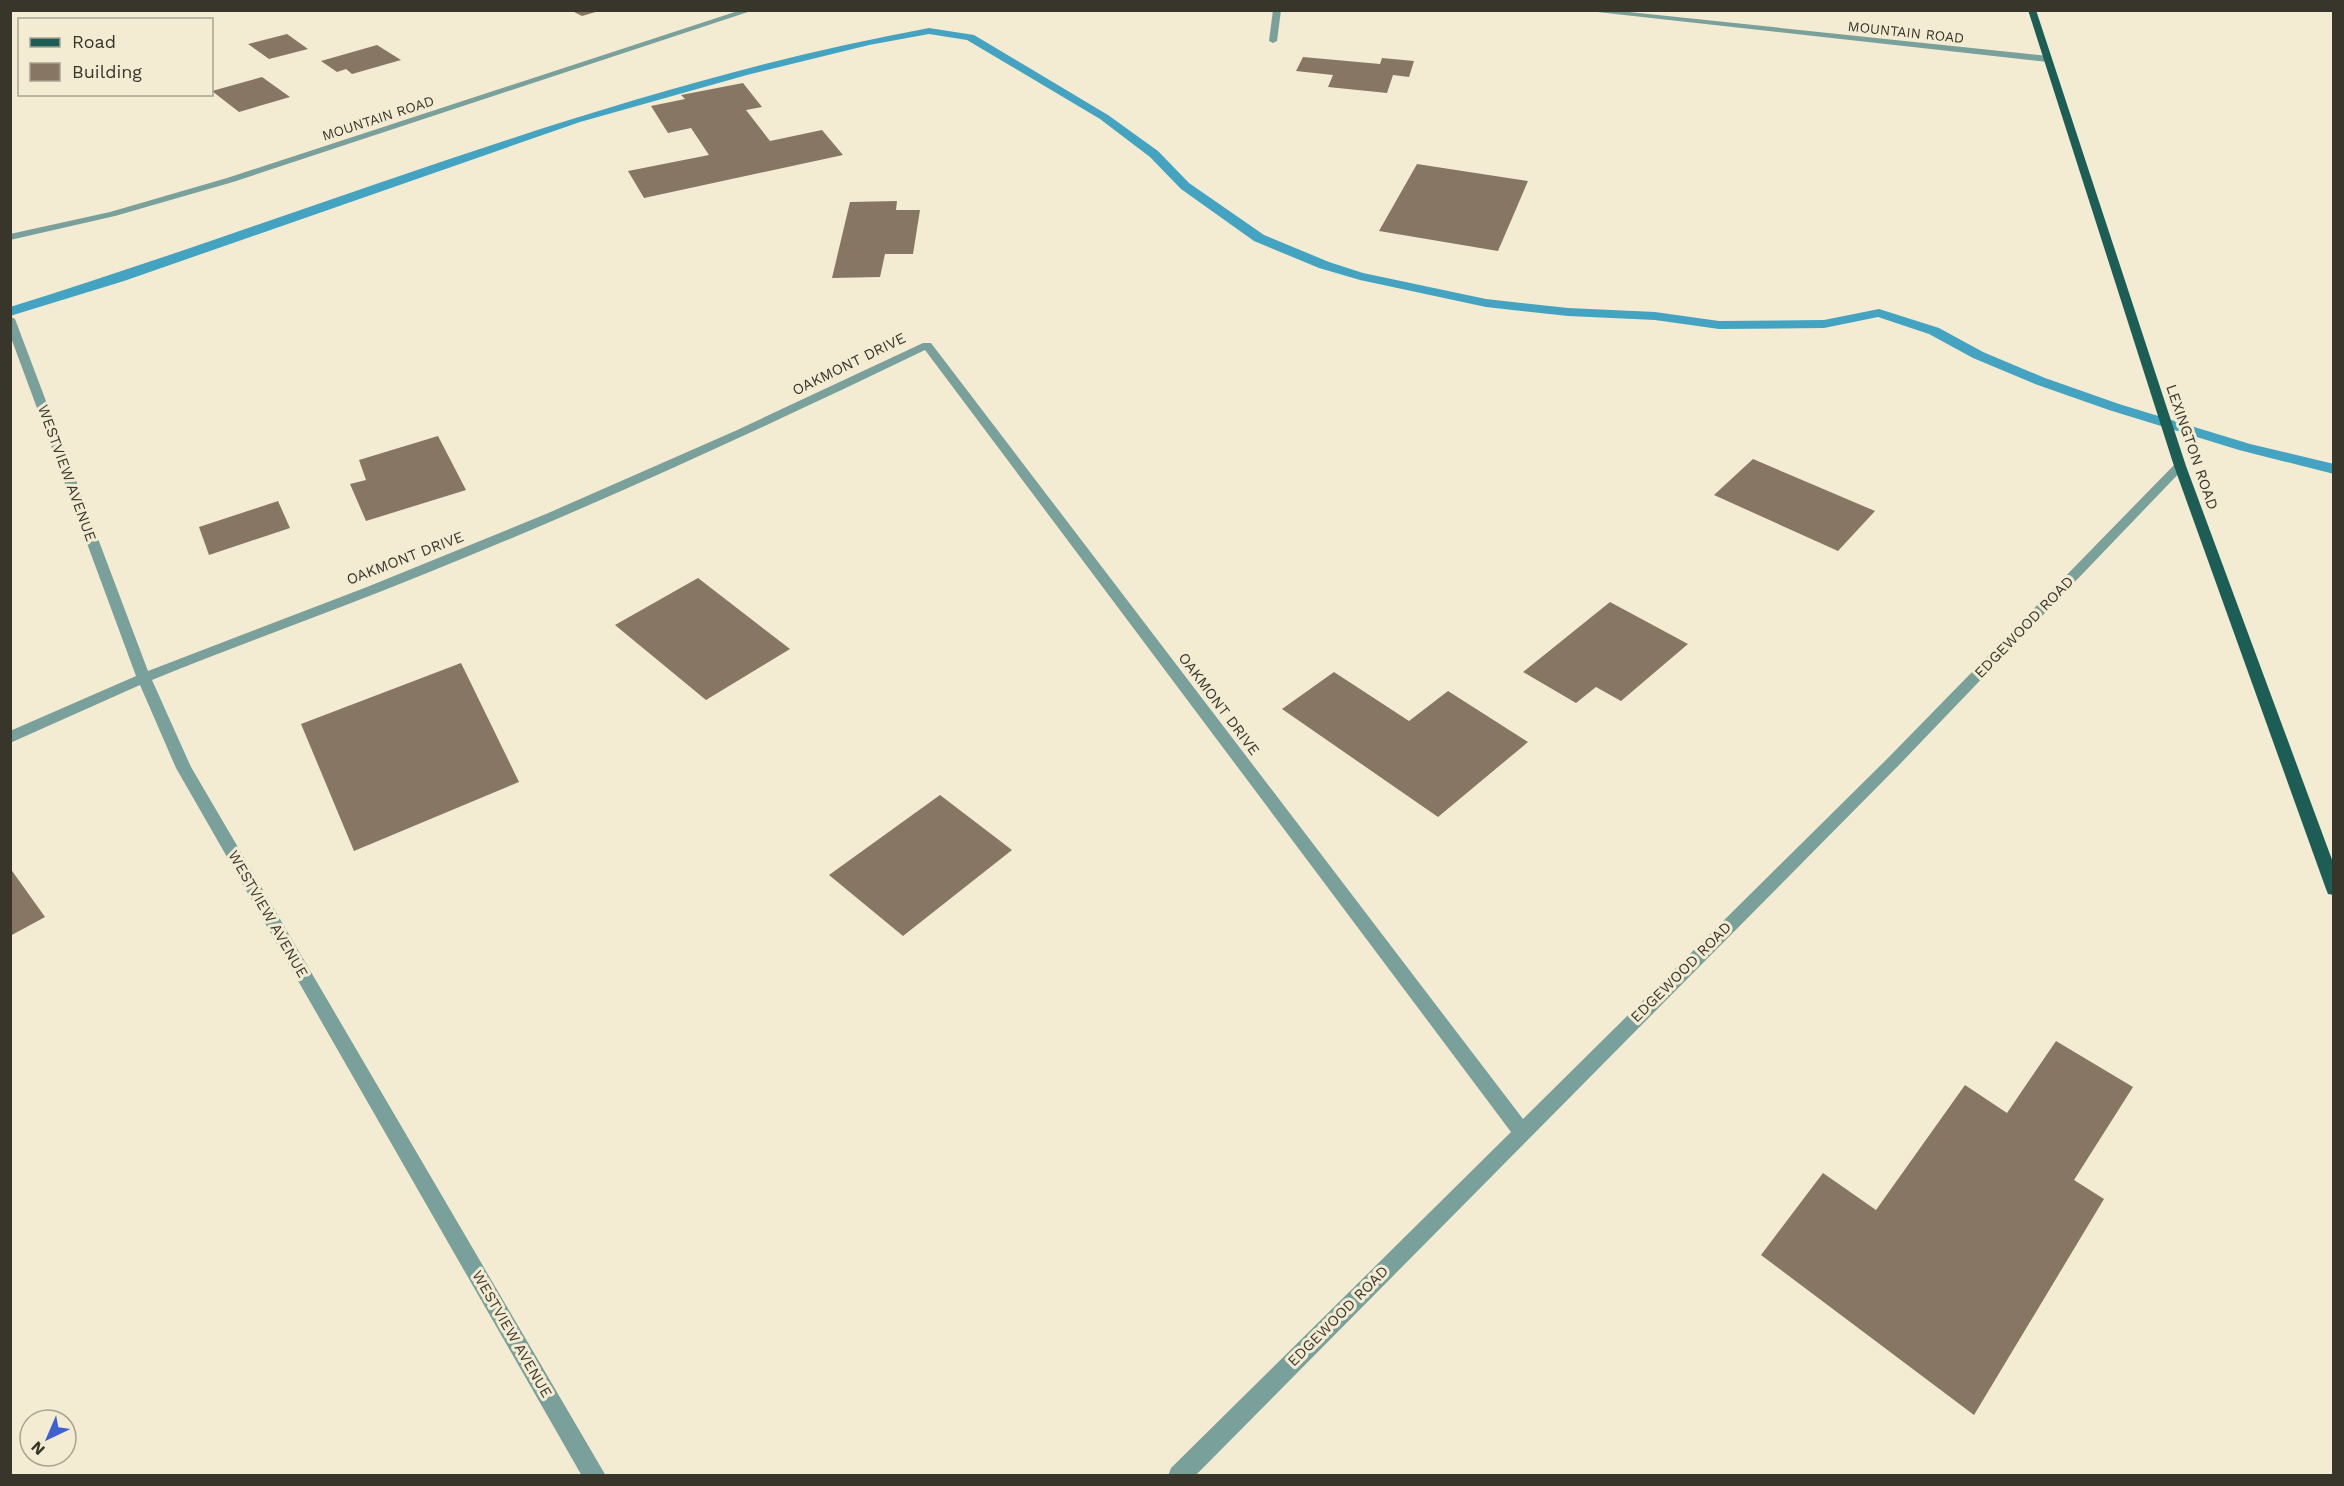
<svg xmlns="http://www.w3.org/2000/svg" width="2344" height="1486" viewBox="0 0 2344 1486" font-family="'Work Sans',sans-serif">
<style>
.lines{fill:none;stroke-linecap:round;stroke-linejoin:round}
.stream{fill:#44a3c0;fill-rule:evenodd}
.building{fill:#887665}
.minor{fill:#79a09a;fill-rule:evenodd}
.major{fill:#1c5e56;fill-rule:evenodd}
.labels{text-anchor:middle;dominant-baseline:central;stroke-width:6;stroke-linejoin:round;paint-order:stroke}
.far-street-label{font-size:14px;fill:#38352b;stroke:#f3ecd3}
.street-label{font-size:15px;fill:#38352b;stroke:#f3ecd3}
</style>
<rect width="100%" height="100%" fill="#f3ecd3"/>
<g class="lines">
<path class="stream" d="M929,28L974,35L1108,115L1158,151L1189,183L1264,235L1329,262L1363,273L1486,299L1568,308L1655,312L1719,321L1824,320L1879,309L1939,328L1983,352L2045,378L2119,404L2250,444L2334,464V474L2239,450L2109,410L2035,384L1973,358L1929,334L1878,317L1824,328L1719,329L1655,320L1568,316L1486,307L1360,280L1319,268L1254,241L1181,189L1150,157L1100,119L967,40L929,34L869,45L747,75L580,122L124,281L10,316V307C316,212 613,86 929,28Z"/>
</g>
<g class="building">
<path d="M570,10H599V11L582,16Z"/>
<path d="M287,34L308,49L269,59L248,44Z"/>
<path d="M377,45L401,60L352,74L346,69L337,72L321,61Z"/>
<path d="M1303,57L1380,64L1382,58L1414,61L1409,77L1393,75L1387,93L1328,87L1333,75L1296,71Z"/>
<path d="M262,77L290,97L239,112L212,91Z"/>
<path d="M743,83L762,107L746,110L770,141L822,130L843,155L644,198L628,171L709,155L691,128L668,133L651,106L685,99L681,95Z"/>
<path d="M1417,164L1528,181L1498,251L1379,231Z"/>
<path d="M897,201L896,210H920L913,254H885L880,277L832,278L850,202Z"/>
<path d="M438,436L466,490L366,521L350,484L366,480L359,460Z"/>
<path d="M1753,459L1875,511L1838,551L1714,495Z"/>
<path d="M278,501L290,528L209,555L199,527Z"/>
<path d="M698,578L790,649L706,700L615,625Z"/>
<path d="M1610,602L1688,644L1621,701L1596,687L1576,703L1523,672Z"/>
<path d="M461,663L519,782L354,851L301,724Z"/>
<path d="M1334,672L1409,721L1448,691L1528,742L1438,817L1282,709Z"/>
<path d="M940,795L1012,850L903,936L829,875Z"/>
<path d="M10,868L45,917L10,936Z"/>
<path d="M2056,1041L2133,1087L2074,1180L2104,1199L1974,1415L1761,1255L1823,1173L1876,1210L1965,1085L2007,1113Z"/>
</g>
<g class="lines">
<g class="minor">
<path d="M741,10H754L233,182L115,216L10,240V234L110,212L227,178Z"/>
<path d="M1273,10H1281L1277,41L1273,43L1269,41Z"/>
<path d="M1579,10H1610L2048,56L2052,59L2048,62Z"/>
<path d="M10,316L15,319L148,671L367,587L546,514L735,431L923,343H931L1523,1119L1889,757L2176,463L2180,462L2186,466L1899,765L1195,1476H1168L1171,1468L1511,1132L925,350C761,429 596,505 427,573C336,610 243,643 152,680L191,767L606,1476H582L176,768L140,685L10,743V731L136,676L10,335Z"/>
</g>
<path class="major" d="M2028,10H2036L2186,466L2334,865V895L2328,894L2326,889L2174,466Z"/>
</g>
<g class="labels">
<g class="far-street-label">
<text transform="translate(1906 32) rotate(6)">MOUNTAIN ROAD</text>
<text transform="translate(378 118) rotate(-18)">MOUNTAIN ROAD</text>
</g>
<g class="street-label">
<text transform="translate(849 364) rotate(-26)">OAKMONT DRIVE</text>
<text transform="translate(2192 447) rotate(71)">LEXINGTON ROAD</text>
<text transform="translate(67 473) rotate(70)">WESTVIEW AVENUE</text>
<text transform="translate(405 558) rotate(-21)">OAKMONT DRIVE</text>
<text transform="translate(2024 627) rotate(-46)">EDGEWOOD ROAD</text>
<text transform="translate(1219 704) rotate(53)">OAKMONT DRIVE</text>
<text transform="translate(268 914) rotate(60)">WESTVIEW AVENUE</text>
<text transform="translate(1681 972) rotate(-45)">EDGEWOOD ROAD</text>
<text transform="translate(1338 1316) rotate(-45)">EDGEWOOD ROAD</text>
<text transform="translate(512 1334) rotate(60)">WESTVIEW AVENUE</text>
</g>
</g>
<rect width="2344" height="1486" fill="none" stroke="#38352b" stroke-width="24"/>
<rect x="18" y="18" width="195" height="78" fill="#f3ecd3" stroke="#a8a390" stroke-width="1.5"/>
<rect x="30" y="38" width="30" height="9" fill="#1c5e56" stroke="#a8a390" stroke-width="1.5"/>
<text x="72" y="48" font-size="18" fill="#38352b">Road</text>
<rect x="30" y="63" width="30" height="18" fill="#887665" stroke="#a8a390" stroke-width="1.5"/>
<text x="72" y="78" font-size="18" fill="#38352b">Building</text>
<g transform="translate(48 1438) rotate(224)"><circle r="28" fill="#f3ecd3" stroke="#a8a390" stroke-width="1.5"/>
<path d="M0-4.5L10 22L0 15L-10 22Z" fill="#3d61d3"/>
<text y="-9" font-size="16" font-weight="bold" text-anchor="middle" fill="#38352b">N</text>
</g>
</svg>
